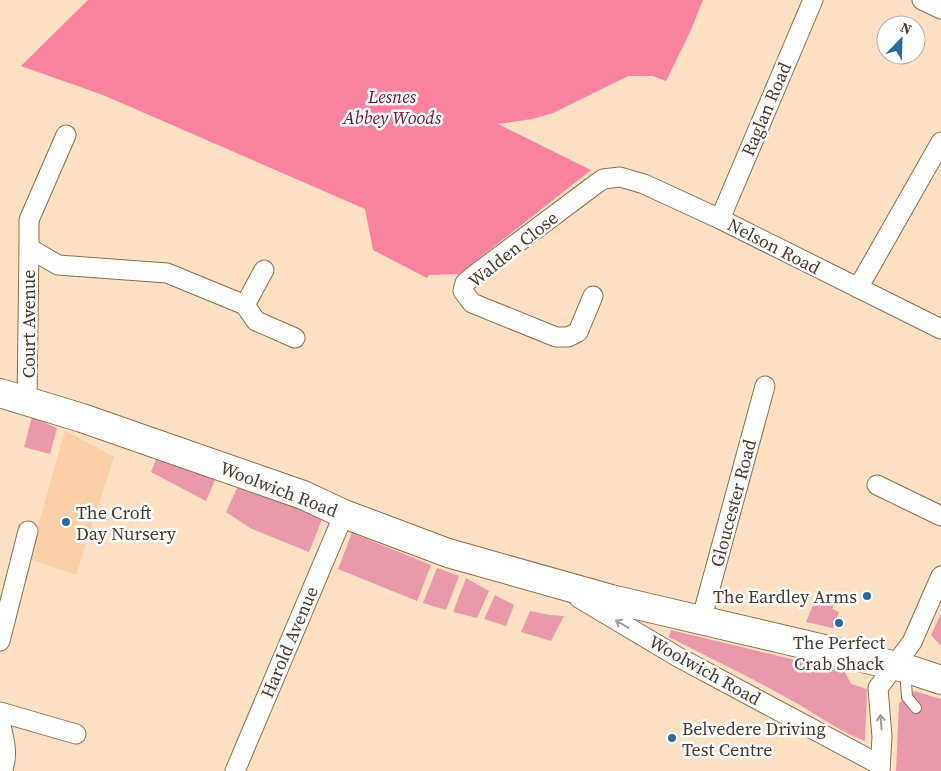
<svg xmlns="http://www.w3.org/2000/svg" width="941" height="771" viewBox="0 0 941 771" font-family="'Source Serif 4',serif">
<style>
.built{fill:#fbd0a6}
.green{fill:#e999a9}
.forest{fill:#f9839e}
.lines{fill:none;stroke-linecap:round;stroke-linejoin:round}
.service-casing{stroke:#8e6d4b;stroke-width:12}
.minor-casing{stroke:#8e6d4b;stroke-width:21}
.primary-casing{stroke:#8e6d4b;stroke-width:30}
.service{stroke:#fff;stroke-width:10}
.minor{stroke:#fff;stroke-width:19}
.primary{stroke:#fff;stroke-width:28}
.oneway{stroke:#a49c94}
.poi-dot{fill:#286ba0;stroke:#fff;stroke-width:2}
.labels{text-anchor:middle;dominant-baseline:central;stroke-width:5;stroke-linejoin:round;paint-order:stroke}
.park-label{font-size:18px;font-style:italic;fill:#780b34;stroke:#fff}
.street-label{font-size:18px;fill:#48392a;stroke:#fff}
.poi-label{font-size:18px;fill:#48392a;stroke:#fff;text-anchor:start}
</style>
<rect width="100%" height="100%" fill="#fee0c2"/>
<path class="built" d="M65,430L114,457L76,575L29,559Z"/>
<g class="green">
<path d="M32,417L57,428L50,454L24,447Z"/>
<path d="M158,454L214,475L215,480L206,501L151,472Z"/>
<path d="M239,484L323,517L309,552L250,528L226,512Z"/>
<path d="M352,533L431,565L417,601L338,569Z"/>
<path d="M437,568L459,576L446,610L423,603Z"/>
<path d="M466,578L489,591L477,618L453,612Z"/>
<path d="M495,595L514,605L506,626L484,619Z"/>
<path d="M816,598L834,605L832,609L839,612L833,628L806,622Z"/>
<path d="M530,611L549,615L564,616L551,641L521,632Z"/>
<path d="M941,614V646L931,635Z"/>
<path d="M671,630L845,672L851,684L867,689L865,741C841,732 820,717 798,704C756,680 712,659 669,637Z"/>
<path d="M914,691L941,699V771H896L899,703Z"/>
</g>
<path class="forest" d="M88,0H703L690,32L666,81L653,76H628L553,113L532,119L498,124L591,170L459,274L429,275L427,278L373,250L365,209L103,95L21,66Z"/>
<g class="lines">
<g class="service-casing">
<path id="service" d="M905,669L907,697L916,708"/>
</g>
<g class="minor-casing">
<g id="minor">
<path d="M922,0L941,9"/>
<path d="M66,135L29,220V248L58,265L167,273L245,305L256,321L295,338"/>
<path d="M720,219L813,0"/>
<path d="M858,288L941,142"/>
<path d="M593,296L578,332L568,337H556L472,303L463,291L465,283L473,276L592,187L603,179L620,177L644,184L720,219L941,329"/>
<path d="M245,305L264,270"/>
<path d="M27,400L29,248"/>
<path d="M877,485L941,516"/>
<path d="M579,598L678,657L880,765"/>
<path d="M701,621L765,386"/>
<path d="M0,641L28,531"/>
<path d="M0,712L76,734"/>
<path d="M0,722C4,738 9,755 2,771"/>
<path d="M235,771L344,514"/>
<path d="M880,771L882,737L878,688L912,642L941,576"/>
</g>
</g>
<g class="primary-casing">
<path id="primary" d="M0,393L82,418L303,495L344,514L448,553L611,599L905,668L941,680"/>
</g>
<use href="#service" class="service"/>
<use href="#minor" class="minor"/>
<use href="#primary" class="primary"/>
</g>
<defs><path id="oneway-shaft" d="M-6 0H5M1.5-3L5.5 0L1.5 3" fill="none" stroke-width="1.6" stroke-linecap="round" stroke-linejoin="round" transform="scale(1.25)"/></defs>
<g class="oneway">
<use href="#oneway-shaft" transform="translate(622 624) rotate(-149)"/>
<use href="#oneway-shaft" transform="translate(881 722) rotate(-94)"/>
</g>
<g class="poi-dot">
<circle cx="66" cy="522" r="5"/>
<circle cx="867" cy="596" r="5"/>
<circle cx="839" cy="623" r="5"/>
<circle cx="672" cy="738" r="5"/>
</g>
<g class="labels">
<g class="park-label">
<text x="392" y="96">Lesnes<tspan x="392" dy="21">Abbey Woods</tspan></text>
</g>
<g class="street-label">
<text transform="translate(766 109) rotate(-67)">Raglan Road</text>
<text transform="translate(774 246) rotate(27)">Nelson Road</text>
<text transform="translate(513 249) rotate(-39)">Walden Close</text>
<text transform="translate(28 324) rotate(-90)">Court Avenue</text>
<text transform="translate(279 489) rotate(21)">Woolwich Road</text>
<text transform="translate(733 503) rotate(-75)">Gloucester Road</text>
<text transform="translate(289 642) rotate(-67)">Harold Avenue</text>
<text transform="translate(705 670) rotate(29)">Woolwich Road</text>
</g>
<g class="poi-label">
<text x="76" y="512">The Croft<tspan x="76" dy="21">Day Nursery</tspan></text>
<text x="857" y="596" text-anchor="end">The Eardley Arms</text>
<text x="839" y="642" text-anchor="middle">The Perfect<tspan x="839" dy="21">Crab Shack</tspan></text>
<text x="682" y="728">Belvedere Driving<tspan x="682" dy="21">Test Centre</tspan></text>
</g>
</g>
<g transform="translate(901 40) rotate(23)"><circle r="24" fill="#ffffff" stroke="#b6b0aa"/>
<path d="M0-4L9 19L0 12L-9 19Z" fill="#286ba0"/>
<text y="-8" font-size="14" font-weight="bold" text-anchor="middle" fill="#48392a">N</text>
</g>
</svg>
